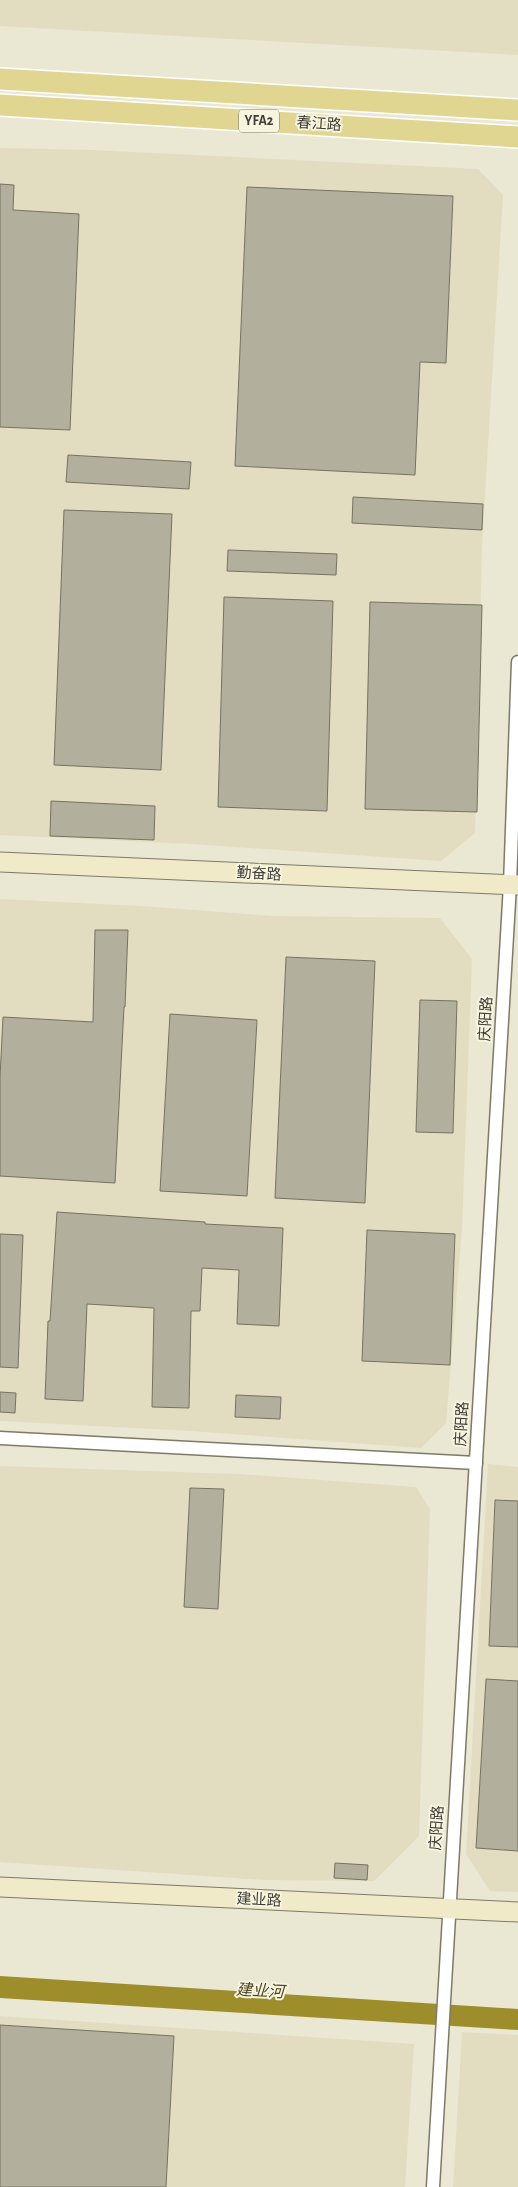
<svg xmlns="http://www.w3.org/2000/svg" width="518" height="2187" viewBox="0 0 518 2187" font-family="'Alegreya Sans','Noto Sans SC',sans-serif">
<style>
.built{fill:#e2ddc1}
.water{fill:#9e8d2b}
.building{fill:#b2af9c;stroke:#757260}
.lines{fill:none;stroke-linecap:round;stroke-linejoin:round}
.street-casing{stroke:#7d7a68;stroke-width:15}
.secondary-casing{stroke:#7d7a68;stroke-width:21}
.primary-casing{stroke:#fff;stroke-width:24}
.street{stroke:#fff;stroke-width:12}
.secondary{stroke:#f0eac8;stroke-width:19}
.primary{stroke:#e1d592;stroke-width:21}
.labels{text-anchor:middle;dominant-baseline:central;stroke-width:4;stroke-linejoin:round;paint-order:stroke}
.shield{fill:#f7f4e0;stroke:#767468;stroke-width:1}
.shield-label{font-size:14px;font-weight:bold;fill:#3f3d35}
.street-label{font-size:15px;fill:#3f3d35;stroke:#f7f4e0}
.water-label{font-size:16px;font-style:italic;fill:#4d461e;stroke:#f7f4e0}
</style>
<rect width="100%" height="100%" fill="#eae7d3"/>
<g class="built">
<path d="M0,0H518V55L0,26Z"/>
<path d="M0,148L94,150L478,169L503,195L482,546L475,833L441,861L191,844L0,835Z"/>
<path d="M0,899L142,906L273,916L440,918L472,959L462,1229L446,1423L421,1448L191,1431L0,1421Z"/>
<path d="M488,1464L518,1467V1892L490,1891L466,1854Z"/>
<path d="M0,1466L239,1474L416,1487L430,1509L419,1836L374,1881L265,1880L0,1862Z"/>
<path d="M0,2016L414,2044L405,2187H0Z"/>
<path d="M462,2032L518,2035V2187H453Z"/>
</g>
<path class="water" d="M0,1976L518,2009V2030L0,1998Z"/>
<g class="building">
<path d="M0,184L14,185L13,210L79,214L70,430L0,427Z"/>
<path d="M247,187L453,196L446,363L420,362L415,475L235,466Z"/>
<path d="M68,455L191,462L189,489L66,482Z"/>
<path d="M353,497L483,504L482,530L352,523Z"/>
<path d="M64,510L172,514L161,770L54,765Z"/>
<path d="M228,550L337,554L336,575L227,571Z"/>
<path d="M224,597L333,601L327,811L218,807Z"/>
<path d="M370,602L482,605L477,812L365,809Z"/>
<path d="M51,801L155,806L154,840L50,836Z"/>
<path d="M95,930H128L125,1007H124L115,1183L0,1176V1077L3,1017L93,1022Z"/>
<path d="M286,957L375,961L365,1203L275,1198Z"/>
<path d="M420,1000L457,1001L453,1133L416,1132Z"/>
<path d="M170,1014L257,1020L247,1196L160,1191Z"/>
<path d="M57,1212L205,1222V1224L283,1228L279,1326L237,1324L239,1270L202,1268L200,1311H191L189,1408L152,1407L154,1308L87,1304L83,1401L45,1399L48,1321H50Z"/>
<path d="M367,1230L455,1234L450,1365L362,1361Z"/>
<path d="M0,1234L23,1235L18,1368L0,1367Z"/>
<path d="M0,1392L16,1393L15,1413L0,1412Z"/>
<path d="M236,1395L281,1397L280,1419L235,1417Z"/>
<path d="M190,1488L224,1489L218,1609L184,1607Z"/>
<path d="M495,1500L518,1501V1647L489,1646Z"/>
<path d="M486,1679L518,1681V1851L476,1848Z"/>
<path d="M335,1863L368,1865L367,1880L334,1878Z"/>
<path d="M0,2025L174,2036L166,2187H0Z"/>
</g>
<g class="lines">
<g class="street-casing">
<g id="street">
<path d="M0,1438L476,1463"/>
<path d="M433,2187L510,885L518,662"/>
</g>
</g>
<g class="secondary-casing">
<g id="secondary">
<path d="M0,862L518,885"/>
<path d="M0,1887L518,1912"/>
</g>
</g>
<g class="primary-casing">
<g id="primary">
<path d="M0,79L518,110"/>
<path d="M0,105L518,137"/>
</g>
</g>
<use href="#street" class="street"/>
<use href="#secondary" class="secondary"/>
<use href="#primary" class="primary"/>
</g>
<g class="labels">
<rect class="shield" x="239" y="109.5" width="40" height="23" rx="4"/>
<g class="shield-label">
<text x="259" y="121">YFA2</text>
</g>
<g class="street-label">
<text transform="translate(319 124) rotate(4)">春江路</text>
<text transform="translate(259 874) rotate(3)">勤奋路</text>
<text transform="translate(486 1019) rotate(-87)">庆阳路</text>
<text transform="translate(462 1424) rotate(-87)">庆阳路</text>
<text transform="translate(437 1828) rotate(-86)">庆阳路</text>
<text transform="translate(259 1900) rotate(3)">建业路</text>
</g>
<g class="water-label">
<text transform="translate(260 1991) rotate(3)">建业河</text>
</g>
</g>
</svg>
